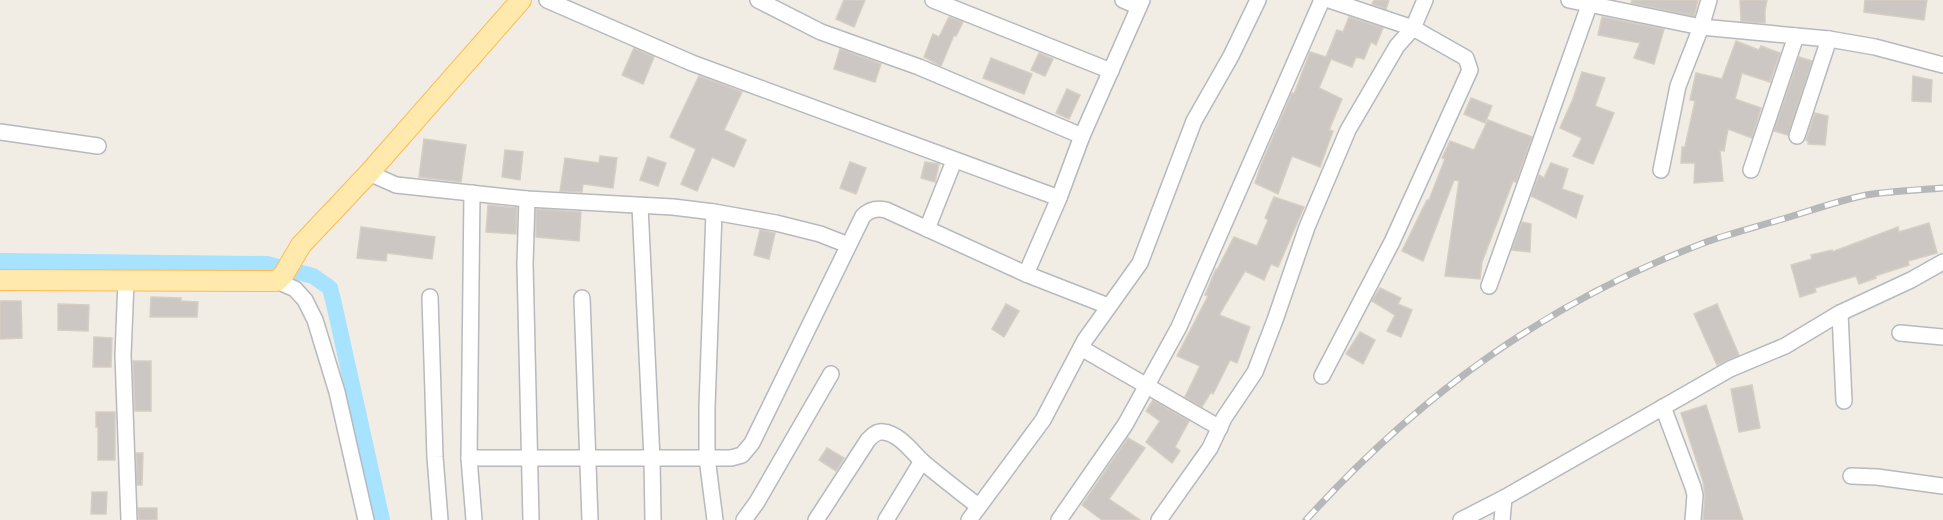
<svg xmlns="http://www.w3.org/2000/svg" width="1943" height="520" viewBox="0 0 1943 520" font-family="Mulish,sans-serif">
<style>
.lines{fill:none;stroke-linecap:round;stroke-linejoin:round}
.canal{stroke:#a7e2ff;stroke-width:16}
.building{fill:#ccc7c2;stroke:#d6cec3;stroke-width:1.5}
.minor-casing{stroke:#b6b9bd;stroke-width:18}
.major-casing{stroke:#ffbb50;stroke-width:22}
.minor{stroke:#fff;stroke-width:15}
.major{stroke:#ffe9ac;stroke-width:20}
.rail-casing{stroke:#b6b7b8;stroke-width:7}
.rail{stroke:#fff;stroke-width:4.5;stroke-dasharray:14;stroke-linecap:butt}
</style>
<rect width="100%" height="100%" fill="#f1ede5"/>
<g class="lines">
<path class="canal" d="M0,261L267,264L313,276L330,288L334,304L382,520"/>
</g>
<g class="building">
<path d="M844,0H865L854,27L836,19Z"/>
<path d="M1374,0H1389L1386,9L1372,4Z"/>
<path d="M1632,0H1698L1694,16L1631,3Z"/>
<path d="M1740,0H1767L1765,10V23L1741,21Z"/>
<path d="M1865,0H1927L1924,20L1864,12Z"/>
<path d="M949,17L963,22L956,36L954,35L941,66L924,57L933,34L939,37Z"/>
<path d="M1349,17L1383,28L1376,45L1371,42L1364,59L1356,57L1352,67L1331,59L1319,88L1342,99L1329,130L1333,131L1320,167L1292,156L1278,194L1255,183L1261,165L1292,93L1294,94L1310,52L1326,57L1337,30L1343,32Z"/>
<path d="M1602,17L1664,29L1654,64L1634,58L1640,43L1598,35Z"/>
<path d="M1736,41L1759,50L1761,46L1780,53L1770,82L1742,73L1735,99L1761,108L1752,138L1728,129L1724,151L1720,150L1723,181L1694,183L1695,163H1681L1682,147H1685L1695,101L1690,100L1696,73L1722,79Z"/>
<path d="M634,48L654,57L643,84L622,75Z"/>
<path d="M840,49L881,64L875,82L834,69Z"/>
<path d="M1039,53L1053,59L1045,76L1031,70Z"/>
<path d="M1799,57L1812,61L1788,135L1774,131Z"/>
<path d="M991,58L1032,74L1024,94L983,78Z"/>
<path d="M1582,72L1605,78L1595,106L1614,113L1593,164L1573,156L1582,138L1560,128L1573,99Z"/>
<path d="M699,76L742,92L724,130L746,140L734,167L712,157L697,191L681,184L696,149L670,137Z"/>
<path d="M1913,76L1932,80L1931,102L1912,101Z"/>
<path d="M1067,89L1080,95L1069,119L1056,113Z"/>
<path d="M1471,98L1492,106L1485,123L1464,114Z"/>
<path d="M1815,113L1828,116L1825,145L1808,144V141L1806,140Z"/>
<path d="M1488,120L1532,137L1516,182L1513,181L1482,262L1480,279L1445,276L1459,181L1454,180L1423,261L1402,251L1427,200H1429L1445,159L1442,158L1450,141L1474,150Z"/>
<path d="M424,139L466,145L461,182L419,177Z"/>
<path d="M505,150L523,152L520,180L502,177Z"/>
<path d="M600,156L617,158L613,188L583,184L582,192L560,191L565,158L599,163Z"/>
<path d="M648,157L666,163L658,186L640,180Z"/>
<path d="M850,162L866,168L856,194L840,188Z"/>
<path d="M925,162L939,164L935,182L921,178Z"/>
<path d="M1551,163L1568,169L1562,189L1583,196L1576,218L1531,196L1539,175L1544,178Z"/>
<path d="M1274,197L1304,207L1278,267L1271,264L1264,280L1245,271L1219,315L1250,327L1237,363L1230,360L1213,394L1211,392L1202,407L1185,397L1200,366L1177,356L1208,296L1205,295L1216,269L1217,270L1234,237L1257,246L1268,220L1265,218Z"/>
<path d="M488,205L517,208L516,234L486,232Z"/>
<path d="M536,209L581,212L579,241L536,237Z"/>
<path d="M1522,222L1531,224L1530,252L1512,250Z"/>
<path d="M1929,223L1937,253L1908,261L1909,265L1875,276L1876,278L1859,284L1856,276L1815,288L1816,292L1800,297L1791,265L1812,259L1811,255L1832,250V252L1898,227L1899,232Z"/>
<path d="M361,227L435,237L432,259L387,253L386,261L357,258Z"/>
<path d="M760,230L775,233L769,259L754,255Z"/>
<path d="M1380,288L1401,298L1398,304L1412,310L1401,337L1387,331L1395,315L1372,301Z"/>
<path d="M151,297L181,298V301L198,302L197,317H150Z"/>
<path d="M0,301H21L22,338L0,339Z"/>
<path d="M58,304L89,305L88,331L58,330Z"/>
<path d="M1006,304L1019,311L1004,337L992,329Z"/>
<path d="M1717,304L1739,355L1717,365L1694,314Z"/>
<path d="M1360,332L1375,340L1363,364L1346,354Z"/>
<path d="M94,337L112,338L111,367H93Z"/>
<path d="M133,361H151V411H135Z"/>
<path d="M1752,385L1760,428L1739,432L1731,389Z"/>
<path d="M1153,400L1189,421L1175,447L1180,451L1172,463L1146,442L1160,421L1146,411Z"/>
<path d="M1706,405L1726,468L1743,520H1703L1705,496L1703,481L1681,413Z"/>
<path d="M96,412H115V460H98V427H96Z"/>
<path d="M1128,438L1145,448L1109,499L1140,520H1102L1082,505Z"/>
<path d="M827,448L844,458L836,471L819,460Z"/>
<path d="M136,453H143L142,485H137Z"/>
<path d="M92,492H107L106,514H91Z"/>
<path d="M138,508H157V520H139Z"/>
</g>
<g class="lines">
<g class="minor-casing">
<g id="minor">
<path d="M547,0L692,63L1059,198"/>
<path d="M758,0L821,32L919,67L1082,136"/>
<path d="M933,0L1111,71"/>
<path d="M1123,0L1139,7"/>
<path d="M1569,0L1701,27L1829,39L1875,47L1943,65"/>
<path d="M0,132L98,146"/>
<path d="M1797,136L1829,39"/>
<path d="M1661,170L1678,86L1701,27L1709,0"/>
<path d="M1751,170L1796,36"/>
<path d="M369,173L396,185L527,199L673,207L714,212L776,223L820,234L848,245"/>
<path d="M472,193L469,458L474,520"/>
<path d="M527,199L525,264L531,520"/>
<path d="M640,206L652,459L653,520"/>
<path d="M714,212L707,407V458L715,520"/>
<path d="M927,229L954,161"/>
<path d="M1026,274L1059,198L1082,136L1142,0"/>
<path d="M126,281L123,355L129,520"/>
<path d="M277,281L295,289L305,300L315,320L337,392L366,520"/>
<path d="M1489,286L1591,0"/>
<path d="M430,297L435,457L440,520"/>
<path d="M582,298L590,520"/>
<path d="M1840,313L1844,401"/>
<path d="M1900,333L1943,337"/>
<path d="M1081,348L1220,428"/>
<path d="M1322,376L1392,242L1470,70L1466,58L1413,28L1329,0"/>
<path d="M1663,407L1693,487L1695,495L1693,520"/>
<path d="M469,458H731L742,455L752,443L863,216C870,209 877,208 886,210L1026,274L1108,306"/>
<path d="M1851,476L1877,477L1943,486"/>
<path d="M744,520L757,502L831,374"/>
<path d="M816,520L868,440C872,436 877,431 883,432C899,433 913,453 924,463C942,478 960,492 978,506"/>
<path d="M886,520L922,461"/>
<path d="M969,520L1043,420L1085,340L1140,263L1194,121L1231,56L1258,0"/>
<path d="M1059,520L1125,425L1179,327L1322,0"/>
<path d="M1159,520L1210,448L1224,418L1255,372L1275,320L1307,227L1348,130L1397,46L1413,28L1425,0"/>
<path d="M1461,520L1504,498"/>
<path d="M1502,520L1504,498L1730,369L1785,346L1840,313L1911,280L1943,262"/>
</g>
</g>
<g class="major-casing">
<path id="major" d="M0,280L277,281L284,274L301,245L369,173L521,0"/>
</g>
<use href="#minor" class="minor"/>
<use href="#major" class="major"/>
<g class="rail-casing">
<path id="rail" d="M1306,520C1420,394 1550,300 1709,241C1732,233 1756,227 1779,220C1807,212 1837,201 1866,195C1891,191 1918,190 1943,188"/>
</g>
<use href="#rail" class="rail"/>
</g>
</svg>
